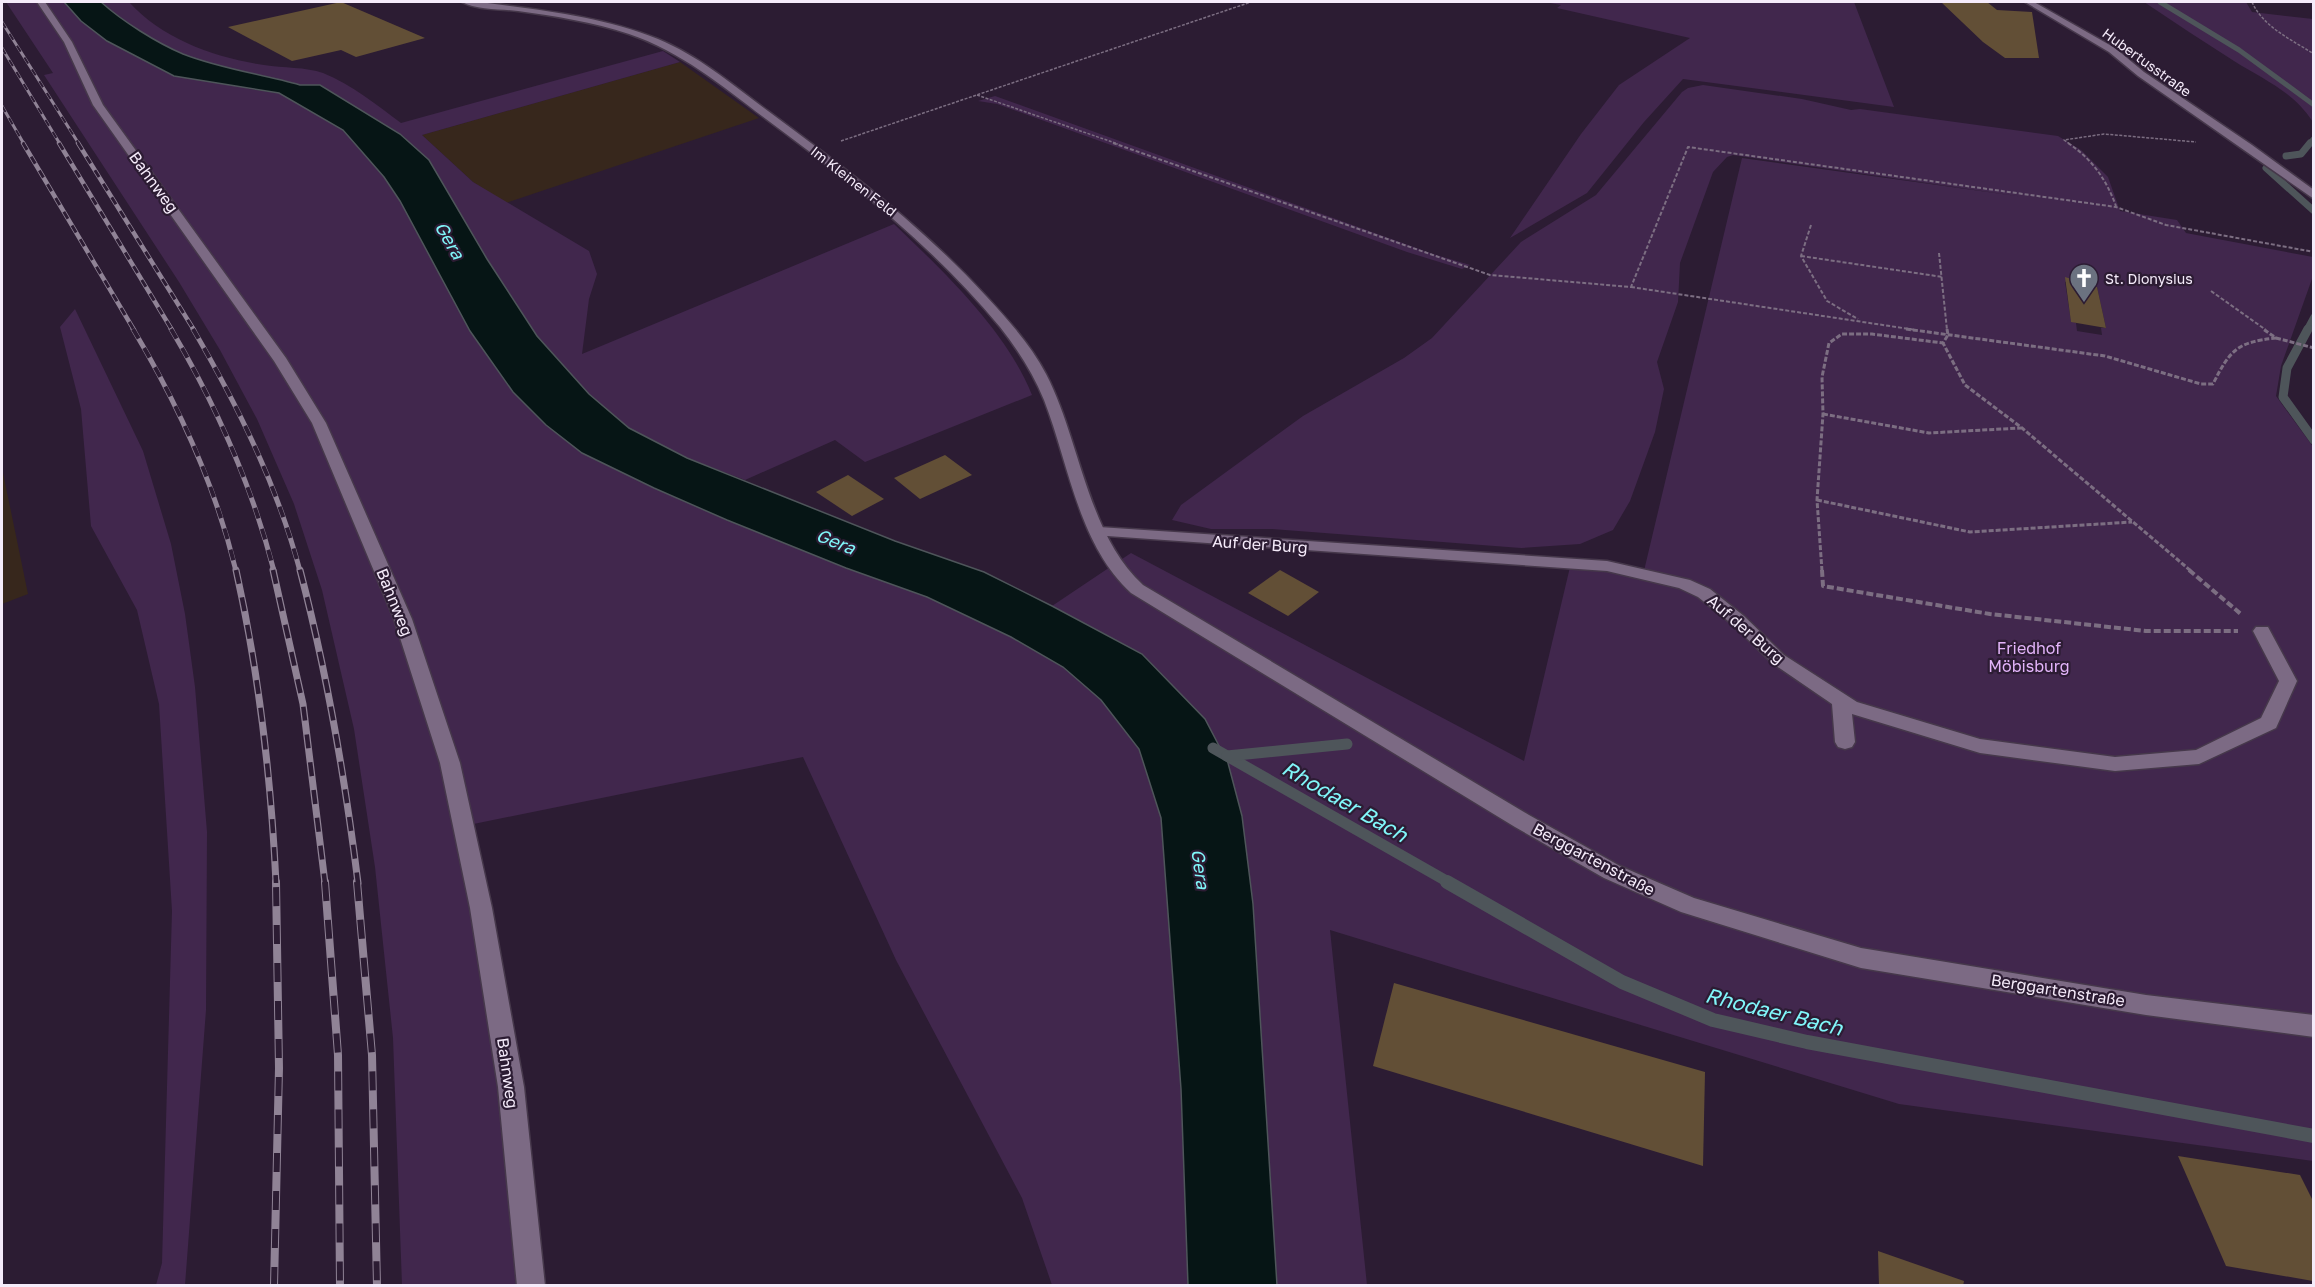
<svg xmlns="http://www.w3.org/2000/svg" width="2315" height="1287" viewBox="0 0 2315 1287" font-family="'Golos Text',sans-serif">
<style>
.industrial{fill:#37271c}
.green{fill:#41274d;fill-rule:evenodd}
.water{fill:#061515;stroke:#4e555a;stroke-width:1.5}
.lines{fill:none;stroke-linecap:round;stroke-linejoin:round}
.stream-far4{stroke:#4e555a;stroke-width:5}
.stream-far3{stroke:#4e555a;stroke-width:7}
.stream-far2{stroke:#4e555a;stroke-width:9}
.stream-far1{stroke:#4e555a;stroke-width:11}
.stream{stroke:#4e555a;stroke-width:14}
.building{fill:#624f36}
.lane-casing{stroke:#46384b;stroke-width:3}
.street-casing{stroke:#46384b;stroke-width:3}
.secondary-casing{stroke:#46384b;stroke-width:3}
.path-far3{stroke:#7c6e82;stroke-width:1.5;stroke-dasharray:3 1.5;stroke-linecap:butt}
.path-far2{stroke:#7c6e82;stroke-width:2;stroke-dasharray:4 2;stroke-linecap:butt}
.path-far1{stroke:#7c6e82;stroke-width:3;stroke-dasharray:5 2;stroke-linecap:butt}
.path{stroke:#7c6e82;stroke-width:4;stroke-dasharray:7 3;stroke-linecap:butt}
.lane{fill:#7c6a84;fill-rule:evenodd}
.street{fill:#7c6a84;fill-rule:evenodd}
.secondary{fill:#7c6a84;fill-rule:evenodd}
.rail-far4-casing{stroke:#908396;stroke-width:3}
.rail-far3-casing{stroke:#908396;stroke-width:4.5}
.rail-far2-casing{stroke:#908396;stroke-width:5}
.rail-far1-casing{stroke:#908396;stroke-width:7}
.rail-casing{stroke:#908396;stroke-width:8}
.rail-far4{stroke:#2c1c33;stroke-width:2;stroke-dasharray:7;stroke-linecap:butt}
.rail-far3{stroke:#2c1c33;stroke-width:3;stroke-dasharray:8;stroke-linecap:butt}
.rail-far2{stroke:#2c1c33;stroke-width:4;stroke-dasharray:11;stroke-linecap:butt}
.rail-far1{stroke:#2c1c33;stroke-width:4.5;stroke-dasharray:14;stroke-linecap:butt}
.rail{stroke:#2c1c33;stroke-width:6;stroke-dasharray:19;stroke-linecap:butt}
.labels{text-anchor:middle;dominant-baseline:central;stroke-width:4.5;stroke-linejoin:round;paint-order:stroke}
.far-street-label{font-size:14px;fill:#f5ebfa;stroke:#2c1c33}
.far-poi-label{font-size:14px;fill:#f5ebfa;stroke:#2c1c33;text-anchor:start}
.street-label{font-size:16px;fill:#f5ebfa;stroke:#2c1c33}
.park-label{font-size:16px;fill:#e3b4fa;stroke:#2c1c33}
.water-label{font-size:18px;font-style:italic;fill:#81f7fa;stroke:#2c1c33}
.near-water-label{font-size:21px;font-style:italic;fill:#81f7fa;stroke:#2c1c33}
</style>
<rect width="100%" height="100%" fill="#2c1c33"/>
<g class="industrial">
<path d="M680,62L759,118L506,203L473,182L422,135Z"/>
<path d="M2,468L28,594L2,604Z"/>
</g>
<g class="green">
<path d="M6,2H64L81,21L107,41L249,89L279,93L343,130L384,177L400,201L470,331L513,392L546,425L582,453L654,488L727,520L846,568L927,597L1011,637L1063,667L1101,700L1139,749L1161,818L1181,1089L1188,1285H1052L1022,1198L896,960L803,757L454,828L471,912L499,1092L517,1285H402L393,1038L375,867L354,729L322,590L294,504L257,419L220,350L179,282L44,75L53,73Z"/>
<path d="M101,2H129C162,39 216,58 264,65C283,68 306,67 323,73C352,85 377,105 401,123L663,51L680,62L422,135L473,182L589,251L597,274L589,299L582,354L894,224C944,272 1006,330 1032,395L865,462L835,440L745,480L687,458L629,428L589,394L537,336L487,259L429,160L400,134L320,85H300C262,74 221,69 183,54C157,43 122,21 101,2Z"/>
<path d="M1545,2H1854L1894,107L1683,79L1644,122L1587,193L1510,238L1581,134L1619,85L1690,38L1557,8L1561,5Z"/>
<path d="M2132,2H2246L2252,12L2313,19V122C2293,91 2264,80 2234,61C2204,42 2174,22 2144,2Z"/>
<path d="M1703,85L1802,99L1851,110L1860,109L2058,136L2081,150L2108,177L2120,211L2177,220L2186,233L2313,257V276L2281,366L2276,396L2314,448L2313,1161L1899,1104L1330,930L1367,1285H1277L1253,904L1242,816L1228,763L1205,719L1142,654L1052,606L1131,553L1524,761L1570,567L1643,575L1742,158L2024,197L1733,155L1727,157L1713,172L1680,263L1678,302L1657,362L1664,389L1655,432L1630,501L1613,530L1580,544L1521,548L1272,529H1211L1172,520L1181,505L1303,416L1404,358L1432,338L1521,242L1596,195L1682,92L1688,88ZM2071,280L2097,287L2106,328H2101L2102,335L2077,331L2076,323L2071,321L2065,282Z"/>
<path d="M995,96L1433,254L1470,265L1462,269L1407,252L997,104L978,101Z"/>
<path d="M75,309L143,451L171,544L185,614L195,687L207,832L206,1010L185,1285H156L162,1263L172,911L159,704L137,610L91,526L81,409L60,327Z"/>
</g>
<path class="water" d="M64,2H101C122,21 157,43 183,54C221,69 262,74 300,85H320L400,134L429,160L487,259L537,336L589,394L629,428L687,458L895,541L984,572L1052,606L1142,654L1205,719L1228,763L1242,816L1253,904L1277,1285H1188L1181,1089L1161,818L1139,749L1101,700L1063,667L1011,637L927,597L846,568L727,520L654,488L582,453L546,425L513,392L470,331L400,201L384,177L343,130L279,93L174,76L107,41L81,21Z"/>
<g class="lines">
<g class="stream-far4">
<path d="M2160,2L2239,50L2314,105"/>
<path d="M2309,144L2314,138"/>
</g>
<g class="stream-far3">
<path d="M2286,156L2301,154L2310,143"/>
<path d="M2266,168L2314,211"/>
<path d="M2307,330L2314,317"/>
</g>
<path class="stream-far2" d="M2308,329L2287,368L2283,397L2314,440"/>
<g class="stream-far1">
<path d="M1213,748L1450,883"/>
<path d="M1227,756L1347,744"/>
</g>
<path class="stream" d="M1447,882L1622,982L1713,1020L1807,1042L2314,1136"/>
</g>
<g class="building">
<path d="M341,2L425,38L356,57L341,50L292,61L228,27Z"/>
<path d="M1941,2H1987L1997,10L2032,12L2039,58H2005L1983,42Z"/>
<path d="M2065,277L2097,287L2106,328L2071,322Z"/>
<path d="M945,455L972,475L920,499L894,478Z"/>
<path d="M848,475L884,499L852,516L816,492Z"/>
<path d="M1280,570L1319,592L1288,616L1248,593Z"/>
<path d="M1394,983L1705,1072L1703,1166L1373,1066Z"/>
<path d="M2178,1156L2300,1175L2313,1201V1281L2226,1266Z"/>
<path d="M1878,1251L1964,1281L1963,1286H1879Z"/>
</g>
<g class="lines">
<g class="lane-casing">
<path id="lane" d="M1099,527L1607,561L1690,580L1710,589L1744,616L1784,655L1857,702L1980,739L2115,757L2196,750L2261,718L2279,681L2253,631L2256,627H2268L2297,681L2276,728L2199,764L2115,771L1980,753L1852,714L1855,742L1852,747L1845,749L1838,747L1835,742L1832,704L1772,663L1732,624L1698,597L1679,588L1607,571L1093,535L1091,532Z"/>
</g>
<g class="street-casing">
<g id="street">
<path d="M37,2H45L72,42L103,105L286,358L326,423L412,619L460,763L492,908L524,1087L545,1286H517L498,1087L470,908L440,763L394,619L312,423L274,361L93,105L64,42Z"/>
<path d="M462,2H480C540,10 601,16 658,39C699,56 733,85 768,111C845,168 921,225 986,296C1008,320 1031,345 1046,374C1080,439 1087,534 1143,585L1529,815L1620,866L1694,898L1861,948L2146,995L2314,1015V1037L2146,1015L1861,968L1681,912L1604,878L1515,827L1131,593C1078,544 1069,464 1044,400C1033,373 1018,350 1000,327C933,246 850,181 766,119C722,86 682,52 629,34C593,22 555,16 518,11C502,9 476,10 462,2Z"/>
</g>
</g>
<g class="secondary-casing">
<path id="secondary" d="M2025,2H2034L2115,48L2144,72L2252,145L2314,190V199L2138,76L2109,52Z"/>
</g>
<g class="path-far3">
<path d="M2252,2C2263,27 2292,40 2314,54"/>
<path d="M977,95L1118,144"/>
<path d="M841,141L1251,2"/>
<path d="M2070,144L2064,140L2104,134L2196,142"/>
</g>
<g class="path-far2">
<path d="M1113,143L1490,275L1631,287L1688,147L2116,207L2166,225L2314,252"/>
<path d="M2068,143C2092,159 2106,179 2116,206"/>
<path d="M1811,225L1801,256L1827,301L1858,319"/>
<path d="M1939,253L1947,330"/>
<path d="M1801,256L1943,277"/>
<path d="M1631,287L1916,330"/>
<path d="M2211,291L2266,330"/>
</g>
<g class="path-far1">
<path d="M1906,329L2105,356L2201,384H2213C2230,350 2237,342 2276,338L2263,329"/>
<path d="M1947,329L1948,335L1943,343L1965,385L2022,428L2191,571"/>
<path d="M2276,338L2314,348"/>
<path d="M1823,414L1929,433L2021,428"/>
<path d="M1817,500L1970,532L2132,522"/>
<path d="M1822,571L1817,500L1823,414L1822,377L1829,343L1842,334H1872L1943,343"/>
</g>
<g class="path">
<path d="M1822,570L1823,586L1990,614L2146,631H2238"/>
<path d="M2189,570L2242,615"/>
</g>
<use href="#lane" class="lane"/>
<use href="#street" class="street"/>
<use href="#secondary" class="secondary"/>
<g class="rail-far4-casing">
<g id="rail-far4">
<path d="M2,22L79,144"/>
<path d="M2,48L60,144"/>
<path d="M2,106L24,144"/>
</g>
</g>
<g class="rail-far3-casing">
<g id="rail-far3">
<path d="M23,143L134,330"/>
<path d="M59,143L172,330"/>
<path d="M78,143L194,330"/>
</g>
</g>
<g class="rail-far2-casing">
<g id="rail-far2">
<path d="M133,329C179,406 215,484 236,571"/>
<path d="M171,329C216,405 252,486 274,571"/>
<path d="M193,329C238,406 277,485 300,571"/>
</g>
</g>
<g class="rail-far1-casing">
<g id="rail-far1">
<path d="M236,570C259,673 271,778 276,883"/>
<path d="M273,570L303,704L325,883"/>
<path d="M300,570C327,673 345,778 358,883"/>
</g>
</g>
<g class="rail-casing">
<g id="rail">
<path d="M325,882L338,1055L340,1286"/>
<path d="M357,882L372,1055L377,1286"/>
<path d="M274,1286L279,1068L276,882"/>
</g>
</g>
<use href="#rail-far4" class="rail-far4"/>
<use href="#rail-far3" class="rail-far3"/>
<use href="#rail-far2" class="rail-far2"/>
<use href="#rail-far1" class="rail-far1"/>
<use href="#rail" class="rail"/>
</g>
<defs>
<g id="church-pin" transform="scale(1.5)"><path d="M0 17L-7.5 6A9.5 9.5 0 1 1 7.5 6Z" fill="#6b7280" stroke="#2c1c33"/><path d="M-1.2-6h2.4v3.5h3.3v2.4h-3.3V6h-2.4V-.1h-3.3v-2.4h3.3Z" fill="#fff"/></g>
</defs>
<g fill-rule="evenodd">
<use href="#church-pin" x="2084" y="278"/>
</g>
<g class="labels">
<g class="far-street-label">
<text transform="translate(2147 62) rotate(36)">Hubertusstraße</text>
<text transform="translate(854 181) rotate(38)">Im Kleinen Feld</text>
</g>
<g class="far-poi-label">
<text x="2105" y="278">St. Dionysius</text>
</g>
<g class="street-label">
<text transform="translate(154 182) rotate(54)">Bahnweg</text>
<text transform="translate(1260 544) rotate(4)">Auf der Burg</text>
<text transform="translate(395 602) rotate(68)">Bahnweg</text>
<text transform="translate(1746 629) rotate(41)">Auf der Burg</text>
<text transform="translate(1594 859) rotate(28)">Berggartenstraße</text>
<text transform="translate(2058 990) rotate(9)">Berggartenstraße</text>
<text transform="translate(508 1073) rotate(82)">Bahnweg</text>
</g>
<g class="park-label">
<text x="2029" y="648">Friedhof<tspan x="2029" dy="18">Möbisburg</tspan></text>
</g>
<g class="water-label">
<text transform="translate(450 240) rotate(60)">Gera</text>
<text transform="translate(836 541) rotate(22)">Gera</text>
<text transform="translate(1201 869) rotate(82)">Gera</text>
</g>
<g class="near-water-label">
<text transform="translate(1345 801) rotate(30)">Rhodaer Bach</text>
<text transform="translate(1774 1011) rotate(14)">Rhodaer Bach</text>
</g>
</g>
<rect width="2315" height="1287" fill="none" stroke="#f5ebfa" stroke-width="6"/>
</svg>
